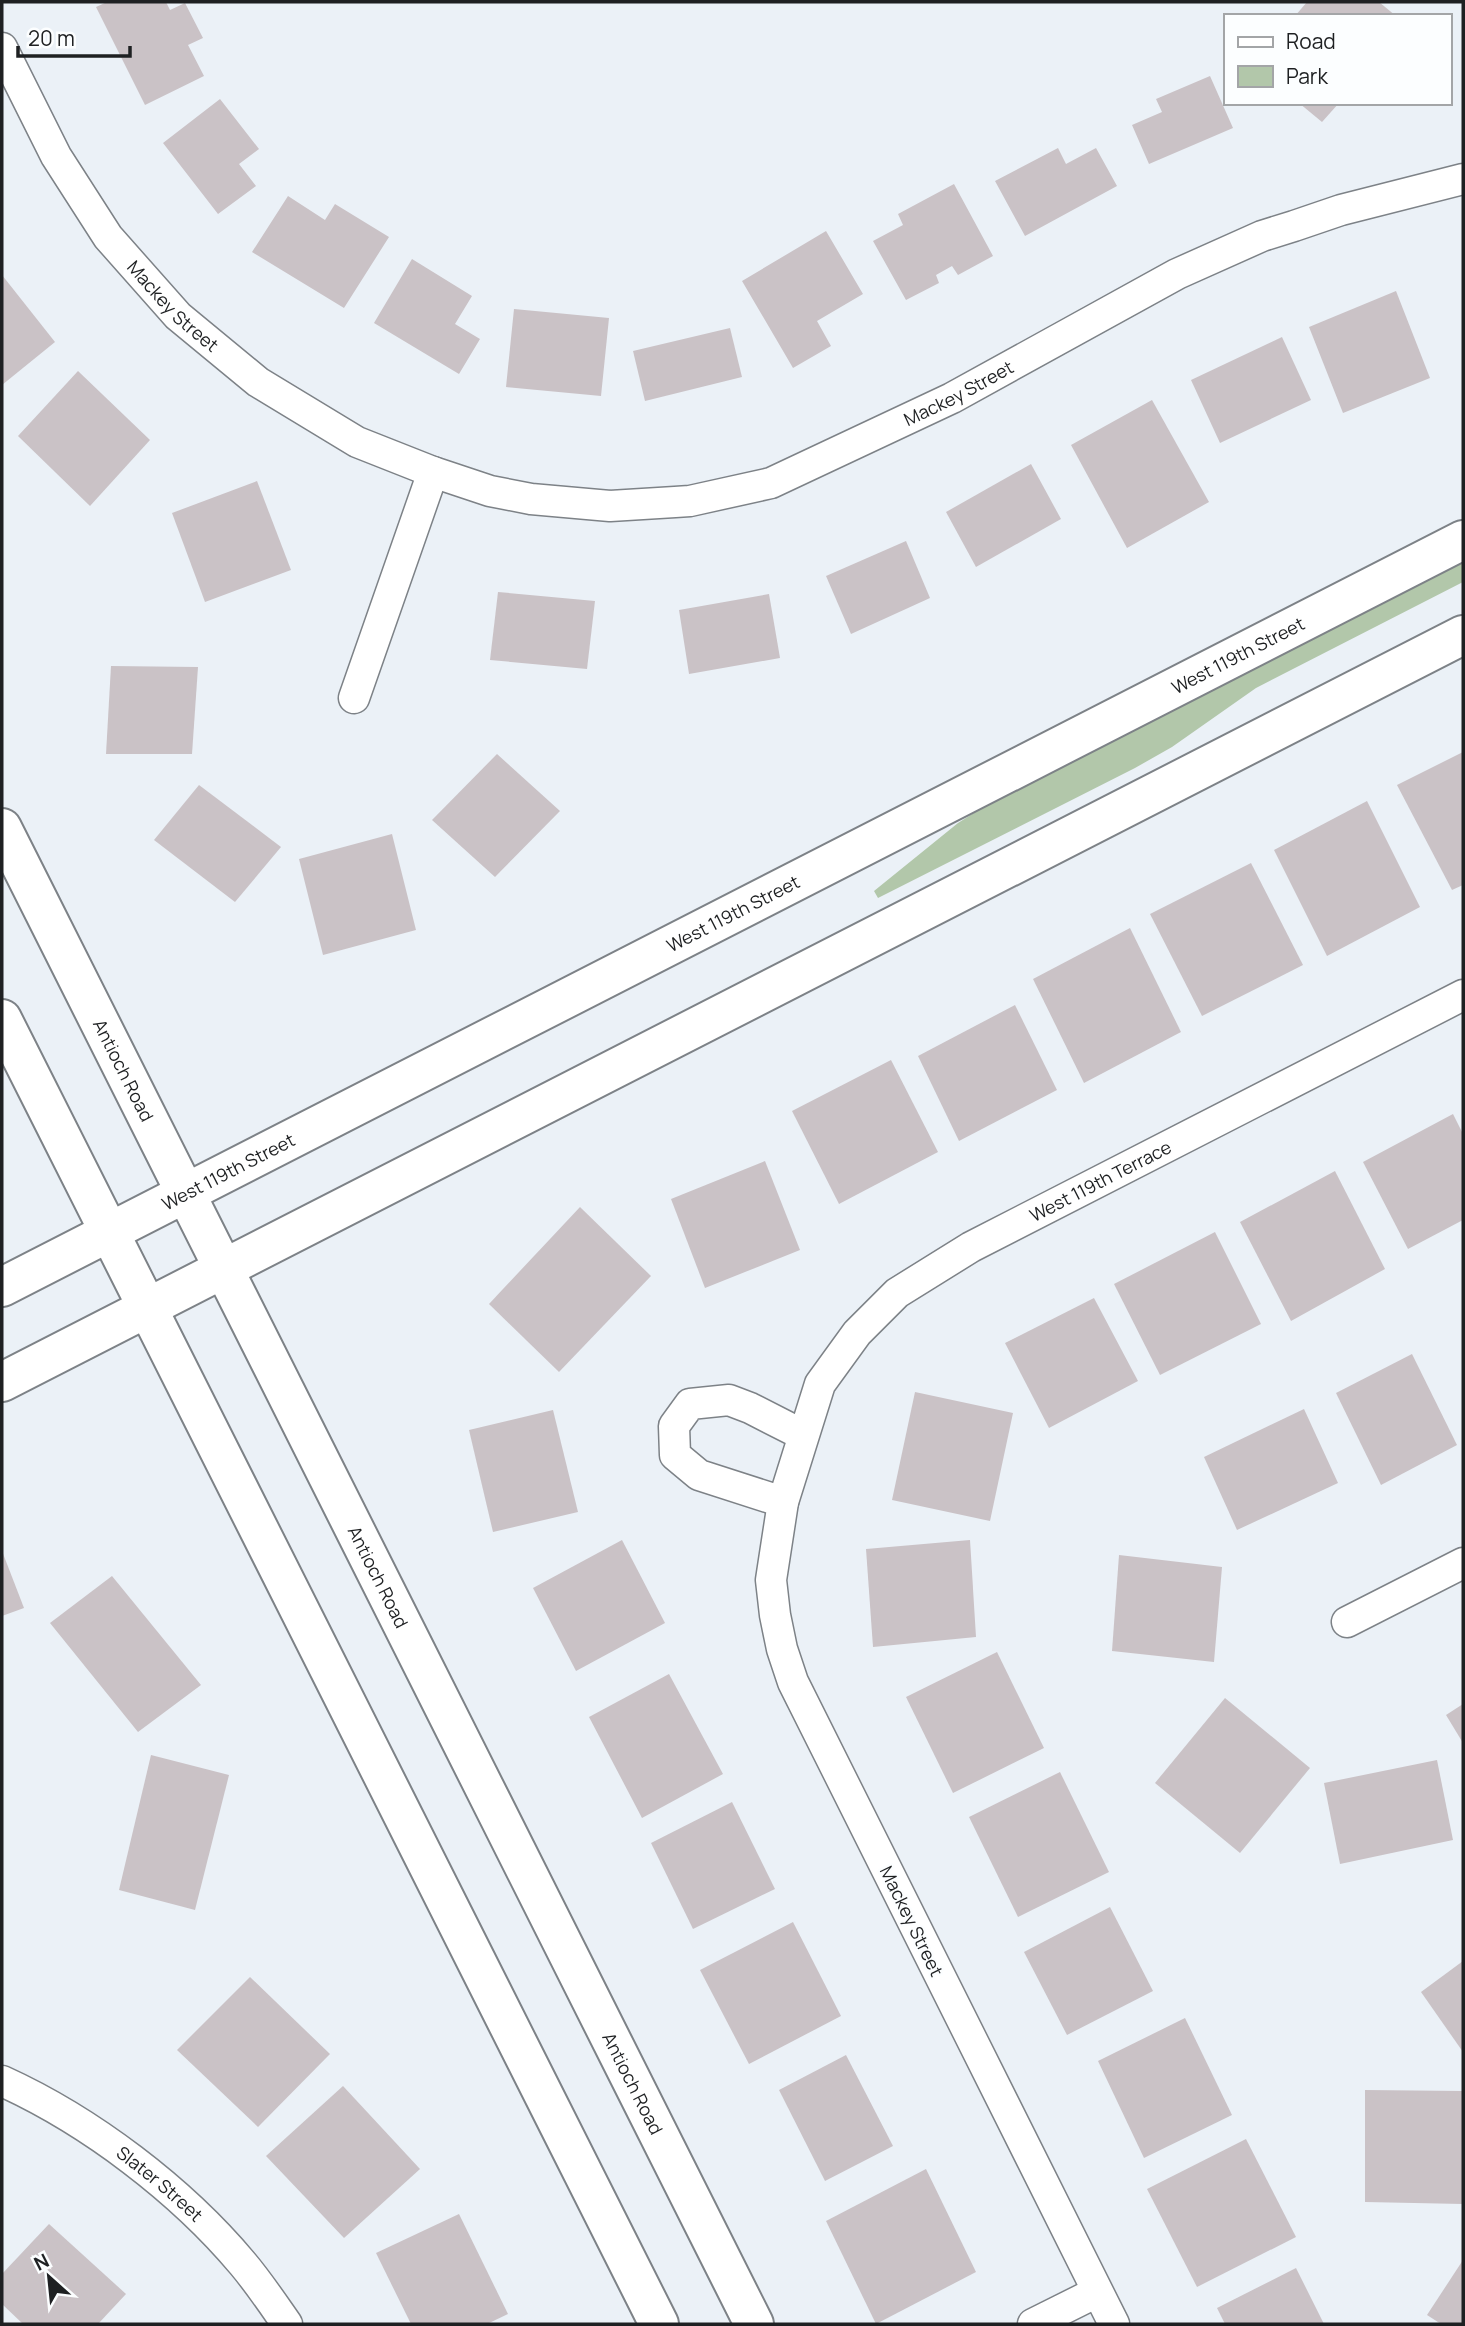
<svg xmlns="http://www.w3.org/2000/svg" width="1465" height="2326" viewBox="0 0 1465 2326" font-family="Manrope,sans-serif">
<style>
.green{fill:#b2c7aa}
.building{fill:#cac2c6}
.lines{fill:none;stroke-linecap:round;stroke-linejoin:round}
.minor-casing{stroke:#7d8287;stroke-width:33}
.secondary-casing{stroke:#7d8287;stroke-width:42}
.primary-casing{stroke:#7d8287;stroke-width:42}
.minor{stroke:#fff;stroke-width:30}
.secondary{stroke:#fff;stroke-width:38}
.primary{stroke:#fff;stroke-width:38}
.labels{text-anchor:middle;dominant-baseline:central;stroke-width:5;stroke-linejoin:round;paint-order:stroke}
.street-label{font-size:18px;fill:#1e2022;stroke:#fcfeff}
</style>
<rect width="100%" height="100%" fill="#ebf1f7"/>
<path class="green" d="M1463,558V582L1256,688L1172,747L1135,768L878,898L874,891L958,823L1004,794Z"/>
<g class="building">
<path d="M107,2H166L170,10L185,3L203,38L188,45L204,76L145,105L96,7Z"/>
<path d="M1307,2H1379L1396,16H1295Z"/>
<path d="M1210,76L1233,128L1149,164L1132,125L1162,112L1156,99Z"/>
<path d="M220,99L259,149L239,164L256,186L218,214L163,143Z"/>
<path d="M1299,103H1339L1322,122Z"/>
<path d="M1058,148L1066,164L1096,148L1117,186L1025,236L995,181Z"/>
<path d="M954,184L993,256L958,275L952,266L936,275L939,283L906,300L873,241L903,225L898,214Z"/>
<path d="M288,196L325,220L335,204L389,237L344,308L252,252Z"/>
<path d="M826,231L863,294L817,321L831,346L793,368L742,281Z"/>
<path d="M412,259L472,296L455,324L480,339L459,374L374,323Z"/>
<path d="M2,275L55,342L2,385Z"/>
<path d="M1396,291L1430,378L1343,413L1309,327Z"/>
<path d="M514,309L609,318L601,396L506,387Z"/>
<path d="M730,328L742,377L645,401L633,351Z"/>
<path d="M1282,337L1311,400L1220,443L1191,380Z"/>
<path d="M78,371L150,440L90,506L18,436Z"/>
<path d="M1152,400L1209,502L1127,548L1071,445Z"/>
<path d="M1031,464L1061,519L976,567L946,512Z"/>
<path d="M257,481L291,570L205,602L172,513Z"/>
<path d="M906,541L930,598L851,634L826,576Z"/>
<path d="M498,592L595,601L587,669L490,660Z"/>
<path d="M769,594L780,658L689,674L679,610Z"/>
<path d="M111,666L198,667L192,754H106Z"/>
<path d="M1463,752V885L1452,890L1397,785Z"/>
<path d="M497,754L560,811L495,877L432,820Z"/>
<path d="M199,785L281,847L235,902L154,840Z"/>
<path d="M1367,801L1420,907L1327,956L1274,850Z"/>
<path d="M392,834L416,930L323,955L299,859Z"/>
<path d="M1251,863L1303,965L1202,1016L1150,914Z"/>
<path d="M1130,928L1181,1032L1084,1083L1033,979Z"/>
<path d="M1015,1005L1057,1090L959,1141L918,1056Z"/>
<path d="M891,1060L938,1152L839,1204L792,1111Z"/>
<path d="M1453,1114L1463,1134V1220L1408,1249L1363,1162Z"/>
<path d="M765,1161L800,1250L705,1288L671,1199Z"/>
<path d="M1335,1171L1385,1269L1291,1321L1240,1222Z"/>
<path d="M580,1207L651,1276L559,1372L489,1304Z"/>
<path d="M1215,1232L1261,1324L1160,1375L1114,1284Z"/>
<path d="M1094,1298L1138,1381L1049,1428L1005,1343Z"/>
<path d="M1412,1354L1457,1445L1381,1485L1336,1393Z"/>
<path d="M915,1392L1013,1413L990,1521L892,1500Z"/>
<path d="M1304,1409L1338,1483L1237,1530L1204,1457Z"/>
<path d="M553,1410L578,1512L493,1532L469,1430Z"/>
<path d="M622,1540L665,1623L576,1671L533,1588Z"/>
<path d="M970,1540L976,1637L873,1647L866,1549Z"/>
<path d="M2,1551L24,1608L2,1616Z"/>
<path d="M1119,1555L1222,1567L1214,1662L1112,1651Z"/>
<path d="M112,1576L201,1685L138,1732L50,1623Z"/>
<path d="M997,1652L1044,1748L953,1793L906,1697Z"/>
<path d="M669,1674L723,1774L642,1818L589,1717Z"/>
<path d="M1225,1698L1310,1768L1240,1853L1155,1783Z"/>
<path d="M1463,1704V1743L1446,1715Z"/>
<path d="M151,1755L229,1775L195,1910L119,1890Z"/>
<path d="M1437,1760L1453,1840L1340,1864L1324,1783Z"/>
<path d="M1060,1772L1109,1872L1018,1917L969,1817Z"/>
<path d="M732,1802L775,1889L693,1929L651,1843Z"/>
<path d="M1110,1907L1153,1991L1067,2035L1024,1952Z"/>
<path d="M793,1922L841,2016L749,2064L700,1970Z"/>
<path d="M1463,1961V2052L1421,1992Z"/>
<path d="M250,1977L330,2054L258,2127L177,2050Z"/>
<path d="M1185,2018L1232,2115L1144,2158L1098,2061Z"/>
<path d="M846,2055L893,2146L825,2181L779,2090Z"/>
<path d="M343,2086L420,2169L344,2238L266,2156Z"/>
<path d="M1365,2090L1463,2091V2204L1365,2202Z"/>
<path d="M1246,2139L1296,2237L1197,2287L1147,2189Z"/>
<path d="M926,2169L976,2272L876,2324L826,2221Z"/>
<path d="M459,2214L508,2314L487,2324H411L376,2253Z"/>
<path d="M49,2224L126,2294L98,2324H23L2,2304V2274Z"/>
<path d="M1463,2260V2324H1441L1427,2315Z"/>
<path d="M1296,2268L1324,2324H1225L1217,2308Z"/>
</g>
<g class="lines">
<g class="minor-casing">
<g id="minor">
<path id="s1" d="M2,48L56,156L108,237L178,316L258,382L357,442L433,472L490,491L531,499L610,506L675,502L690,501L771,483L952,398L1177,274L1262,236L1294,226L1341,210L1463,179"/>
<path d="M354,698L433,472"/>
<path d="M783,1502L699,1475L675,1455L674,1426L690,1404L729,1400L750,1408L803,1435"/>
<path d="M1347,1622L1463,1563"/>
<path id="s2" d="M2,2081C90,2121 181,2190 243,2264C259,2283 273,2304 287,2324"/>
<path d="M1033,2324L1097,2292"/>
<path id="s3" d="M1114,2324L793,1682L782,1649L775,1615L771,1580L783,1502L820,1384L857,1333L897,1293L971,1247L1463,995"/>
</g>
</g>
<g class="secondary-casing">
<g id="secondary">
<path id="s4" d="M2,828L754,2324"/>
<path d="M2,1019L659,2324"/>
</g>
</g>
<g class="primary-casing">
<g id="primary">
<path id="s5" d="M2,1287L1463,540"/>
<path d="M2,1382L1463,635"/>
</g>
</g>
<use href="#minor" class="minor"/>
<use href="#secondary" class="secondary"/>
<use href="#primary" class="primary"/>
</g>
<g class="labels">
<g class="street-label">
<text stroke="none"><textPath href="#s1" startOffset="312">Mackey Street</textPath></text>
<text stroke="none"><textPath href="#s1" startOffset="1176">Mackey Street</textPath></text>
<text stroke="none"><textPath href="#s5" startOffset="1388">West 119th Street</textPath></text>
<text stroke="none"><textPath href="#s5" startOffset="821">West 119th Street</textPath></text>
<text stroke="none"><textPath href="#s4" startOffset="271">Antioch Road</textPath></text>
<text stroke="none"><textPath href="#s5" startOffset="254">West 119th Street</textPath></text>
<text stroke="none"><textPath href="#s3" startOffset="1377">West 119th Terrace</textPath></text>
<text stroke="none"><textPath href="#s4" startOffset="838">Antioch Road</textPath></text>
<text transform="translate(912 1921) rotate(64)">Mackey Street</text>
<text stroke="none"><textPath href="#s4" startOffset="1405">Antioch Road</textPath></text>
<text stroke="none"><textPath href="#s2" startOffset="189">Slater Street</textPath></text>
</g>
</g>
<rect width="1465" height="2326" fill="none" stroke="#1e2022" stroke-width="7"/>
<rect x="1224" y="14" width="228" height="91" fill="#fcfeff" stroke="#a3a5a7" stroke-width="2"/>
<rect x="1238" y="37" width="35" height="10" fill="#ffffff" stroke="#a3a5a7" stroke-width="2"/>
<text x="1286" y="49" font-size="21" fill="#1e2022">Road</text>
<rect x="1238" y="66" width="35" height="21" fill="#b2c7aa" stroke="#a3a5a7" stroke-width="2"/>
<text x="1286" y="84" font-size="21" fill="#1e2022">Park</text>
<g transform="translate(49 2277) rotate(333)" stroke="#fcfeff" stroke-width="5" paint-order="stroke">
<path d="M0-5L12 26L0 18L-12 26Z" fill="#1e2022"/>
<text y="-10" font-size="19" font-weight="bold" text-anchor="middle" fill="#1e2022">N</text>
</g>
<path d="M18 46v10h112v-10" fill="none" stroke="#1e2022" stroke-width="3.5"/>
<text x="28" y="46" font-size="21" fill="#1e2022" stroke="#fcfeff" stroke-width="5" paint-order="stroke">20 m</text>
</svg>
